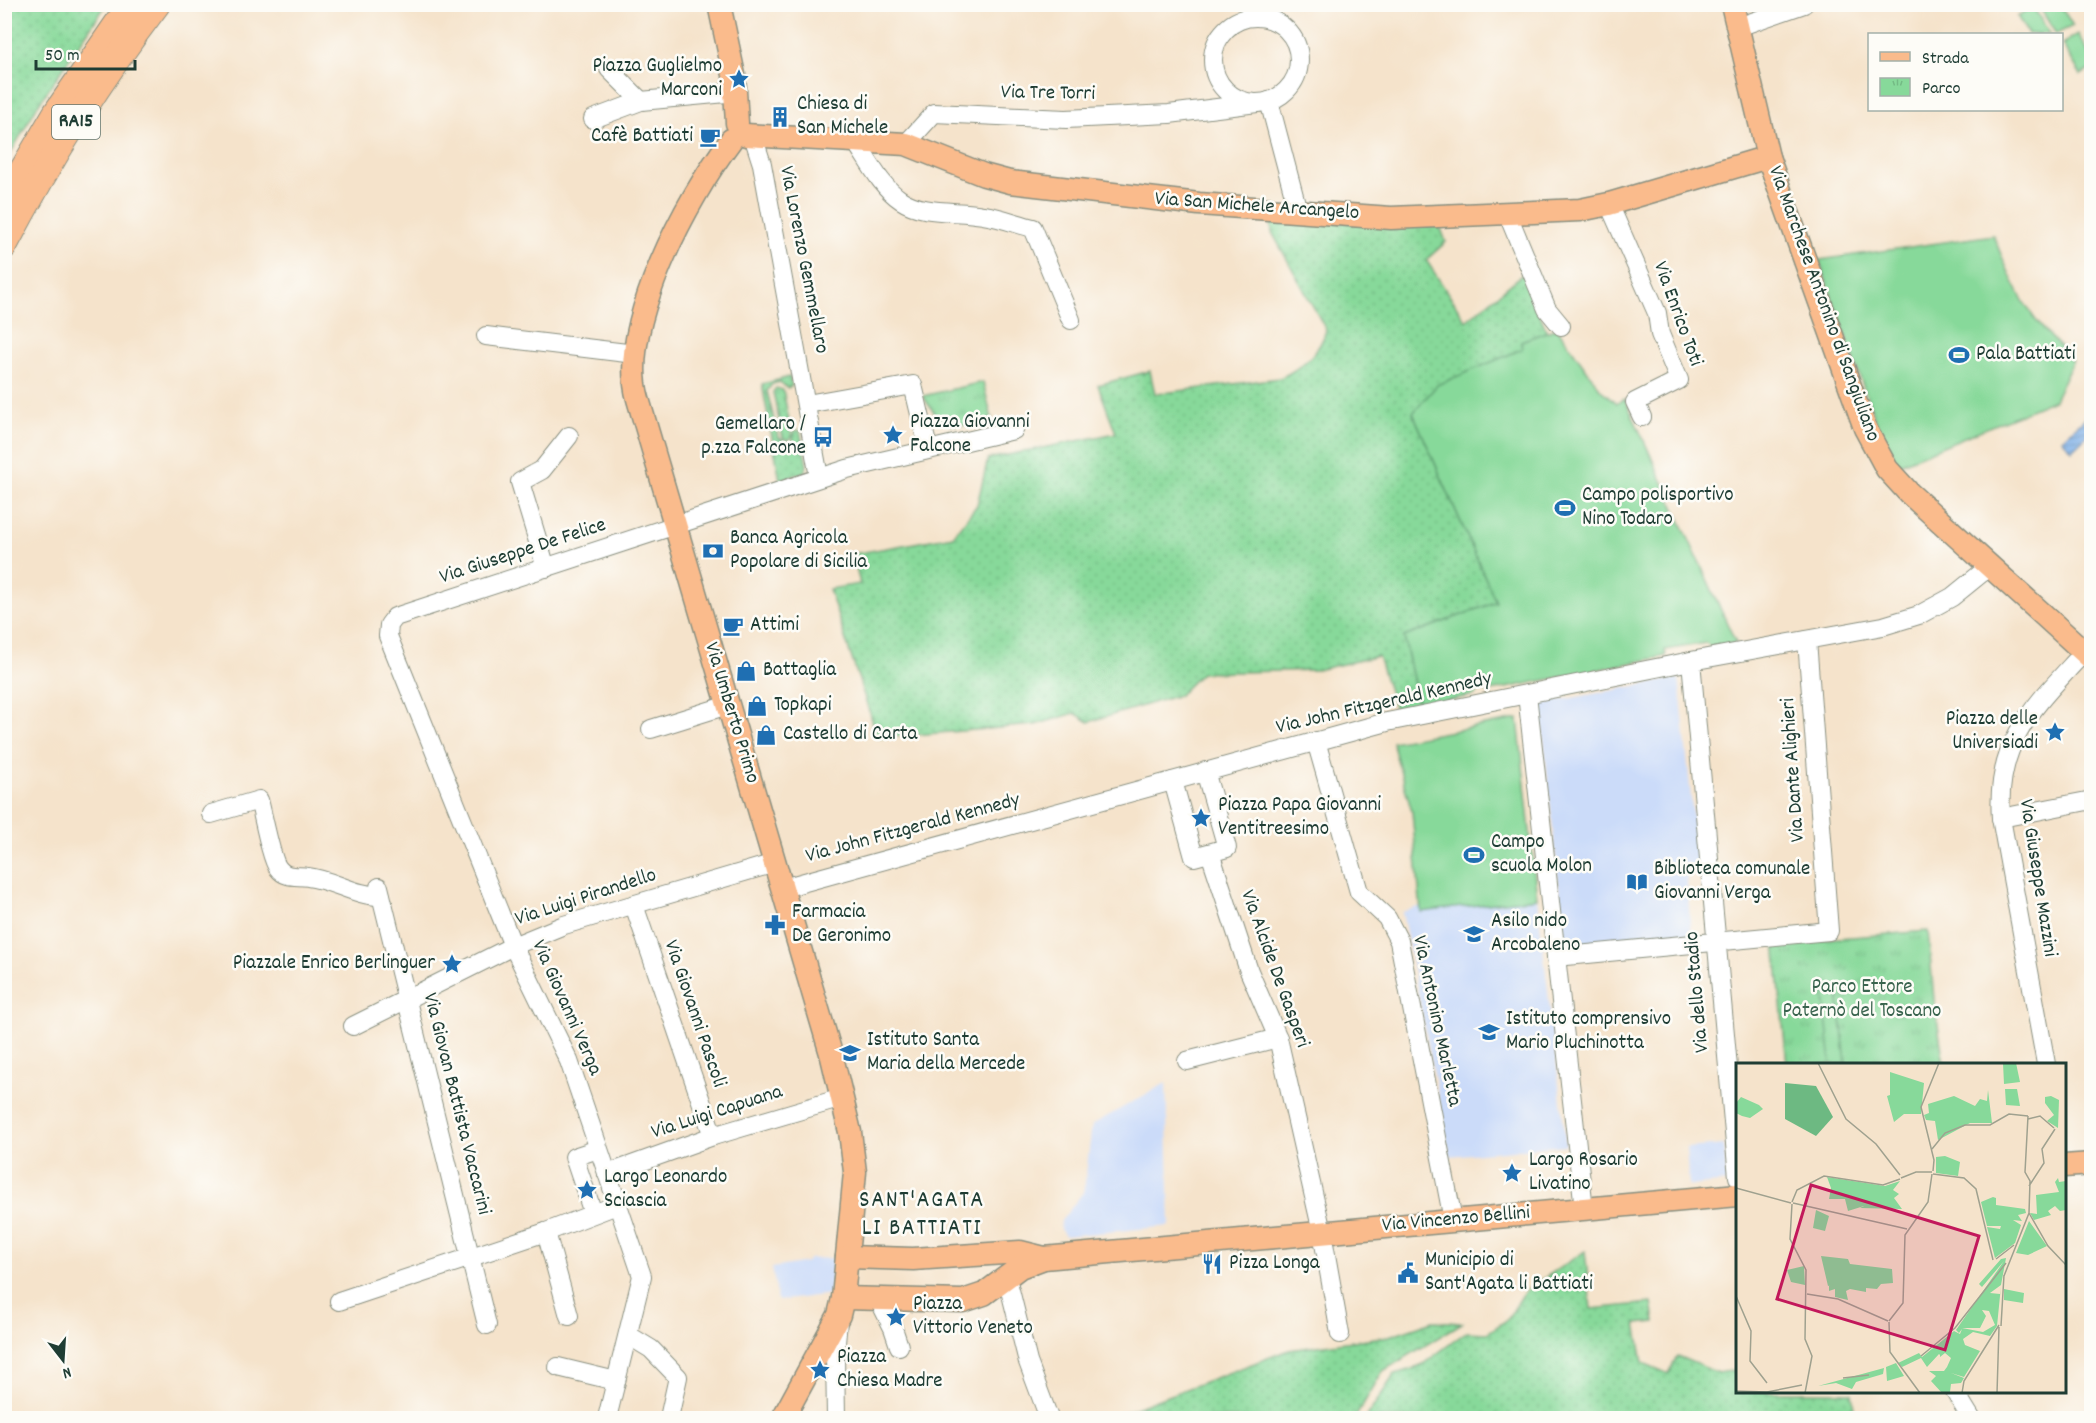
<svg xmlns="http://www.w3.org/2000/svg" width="2096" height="1423" viewBox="0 0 2096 1423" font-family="Dekko,sans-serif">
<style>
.built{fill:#cbdbf9}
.grass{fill:url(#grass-dots);stroke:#538b67;stroke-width:1.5}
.park{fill:url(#park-tufts);stroke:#538b67;stroke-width:1.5}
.pitch{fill:#87d99a;stroke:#538b67;stroke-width:1.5}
.water{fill:url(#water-rules);stroke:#4d768e;stroke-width:1.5}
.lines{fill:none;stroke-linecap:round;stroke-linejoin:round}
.minor-casing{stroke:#8a9080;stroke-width:20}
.major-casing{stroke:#8a9080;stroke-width:25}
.highway-casing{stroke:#8a9080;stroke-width:28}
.minor{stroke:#fff;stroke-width:18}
.major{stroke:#fabb8c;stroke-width:22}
.highway{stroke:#fabb8c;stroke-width:26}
.labels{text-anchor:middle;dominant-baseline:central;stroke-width:5;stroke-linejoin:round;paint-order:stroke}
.shield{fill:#fdfcf7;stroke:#62766e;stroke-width:1.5}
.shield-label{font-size:20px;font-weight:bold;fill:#1f3d34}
.poi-label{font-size:21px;fill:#1f3d34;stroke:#fdfcf7;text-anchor:start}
.street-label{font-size:21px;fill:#1f3d34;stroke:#fdfcf7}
.park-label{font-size:21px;fill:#39644e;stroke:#fdfcf7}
.quarter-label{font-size:24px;letter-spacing:1.5px;fill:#1f3d34;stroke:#fdfcf7}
.inset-road{fill:none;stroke:#9fa18f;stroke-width:1.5}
.view{fill:#c2185b;fill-opacity:0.15;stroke:#c2185b;stroke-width:3}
.inset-edge{fill:none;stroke:#1f3d34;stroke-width:3}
</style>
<defs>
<pattern id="grass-dots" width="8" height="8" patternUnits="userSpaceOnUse" patternTransform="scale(1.5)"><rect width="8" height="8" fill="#87d99a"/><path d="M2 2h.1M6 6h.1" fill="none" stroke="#74bb85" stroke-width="1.8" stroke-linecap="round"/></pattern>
<pattern id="park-tufts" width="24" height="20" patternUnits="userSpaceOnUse" patternTransform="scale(1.5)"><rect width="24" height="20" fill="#87d99a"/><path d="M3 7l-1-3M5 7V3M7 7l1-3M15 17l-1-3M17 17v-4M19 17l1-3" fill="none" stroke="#74bb85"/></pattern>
<pattern id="water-rules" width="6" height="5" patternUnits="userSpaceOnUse" patternTransform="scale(1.5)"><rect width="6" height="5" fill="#7baee8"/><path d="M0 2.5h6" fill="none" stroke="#648fbd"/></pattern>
</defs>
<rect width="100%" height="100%" fill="#fdfcf7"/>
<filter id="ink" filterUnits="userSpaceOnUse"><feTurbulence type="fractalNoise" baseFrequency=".0167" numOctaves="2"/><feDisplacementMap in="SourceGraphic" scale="12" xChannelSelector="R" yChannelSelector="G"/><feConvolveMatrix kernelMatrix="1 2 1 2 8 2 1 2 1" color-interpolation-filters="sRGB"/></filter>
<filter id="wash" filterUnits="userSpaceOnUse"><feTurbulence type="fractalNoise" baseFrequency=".008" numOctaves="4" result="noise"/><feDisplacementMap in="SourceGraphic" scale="24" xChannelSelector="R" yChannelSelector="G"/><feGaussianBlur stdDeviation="1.35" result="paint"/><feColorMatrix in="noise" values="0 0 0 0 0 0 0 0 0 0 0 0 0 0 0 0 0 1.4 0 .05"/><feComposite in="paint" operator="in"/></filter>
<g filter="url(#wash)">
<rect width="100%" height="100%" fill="#f5e3cb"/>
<g class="built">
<path d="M1679,678L1698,868L1686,870L1691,935L1565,947L1540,704Z"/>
<path d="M1537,898L1566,1145L1450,1156L1402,912L1421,906L1422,911Z"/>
<path d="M1166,1083L1170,1226L1065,1236L1060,1229L1061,1221L1084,1191L1092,1125Z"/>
<path d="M1724,1145L1727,1182L1689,1186L1686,1148Z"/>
<path d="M833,1258L830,1294L778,1301L772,1268L807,1262L808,1259Z"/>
</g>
<g class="grass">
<path d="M5,4L106,5L38,105L5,163Z"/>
<path d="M1287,220L1440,226L1446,242L1426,260L1466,321L1523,274L1547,332L1521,341L1523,349L1413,413L1496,602L1404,637L1419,706L1395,710L1378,656L1317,670L1201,673L1179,695L1089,722L1075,713L1035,725L878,738L829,589L860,584L853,554L953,536L977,505L988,459L1116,433L1098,385L1150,371L1155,394L1280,378C1301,368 1320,353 1326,330L1272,232L1271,222Z"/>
<path d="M790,377L792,386L787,388L780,382L772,384L767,391L778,437L789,444L793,441L794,431L800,430L807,466L804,472L780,480L762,384Z"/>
<path d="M776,388L783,390L792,436L789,440L783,438L773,392Z"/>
<path d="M1585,1251L1591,1309L1652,1303L1655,1322L1636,1324L1643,1363L1669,1374L1677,1356L1718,1373L1737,1370L1738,1392H1852L1855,1418H1366L1395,1374L1419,1367L1466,1332L1487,1333L1508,1319L1525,1291Z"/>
<path d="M1433,1321L1462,1323L1383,1371L1355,1418H1109L1289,1350L1389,1336Z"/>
</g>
<g class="park">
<path d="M983,382L992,419C952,427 946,434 923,396Z"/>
<path d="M1928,931L1934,1000L1944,1064H1787L1775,943Z"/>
</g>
<g class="pitch">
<path d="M2038,5H2060L2073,26L2056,34Z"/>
<path d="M2033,7L2050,34H2028L2017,16Z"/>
<path d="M2078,34L2091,57V69L2081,75L2062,44Z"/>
<path d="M1993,235C2005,264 2016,293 2035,319C2046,334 2061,345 2072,362L2054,400L1897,465L1881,437L1819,260Z"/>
<path d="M1557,328L1601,390L1617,403L1625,399L1736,643L1711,647L1706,643L1665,650L1666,656L1486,692L1482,689L1475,695L1419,706L1404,637L1496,602L1413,413L1437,385L1522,349L1521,341Z"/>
<path d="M1518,719L1537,898L1421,912L1412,812L1392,742Z"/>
<path d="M1838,992L1846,1064H1831L1824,996V993Z"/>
</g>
<path class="water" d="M2085,418L2091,425V432L2072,450L2062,439Z"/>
</g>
<g filter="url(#ink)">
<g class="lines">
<g class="minor-casing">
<g id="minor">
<circle cx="1256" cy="60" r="43"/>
<path d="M1738,27L1804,4"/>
<path d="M609,69L641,101"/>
<path d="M1269,101L1298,211"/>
<path d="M593,119L641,101L737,92"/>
<path d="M753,136L762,164L819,477"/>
<path d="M855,141C868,160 881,187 901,200C923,215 958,210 983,215C1000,217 1017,224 1033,228L1071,320"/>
<path d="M906,144L934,113L1066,119L1169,114L1257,103"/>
<path d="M1609,204L1657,313L1660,334L1679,380L1635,402L1642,417"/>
<path d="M1508,215L1547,309L1561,326"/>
<path d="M486,336L635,354"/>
<path d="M807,404L913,385L928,448"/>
<path d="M546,568L520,482L542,470L569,436"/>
<path d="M1691,661L1738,1177"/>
<path d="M1527,694L1584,1209"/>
<path d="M651,729L728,705"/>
<path d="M1316,741L1359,892L1387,918L1399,941L1453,1220"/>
<path d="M1173,781L1194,857L1227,848L1205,771"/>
<path d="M211,814L259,800C263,814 271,859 278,868C286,879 297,875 308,877C333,880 356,896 381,896"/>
<path d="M2001,818L2092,800"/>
<path d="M1210,853L1249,971L1278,1038L1322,1232L1340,1334"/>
<path d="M379,887L487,1325"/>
<path d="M783,888L1387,722L1691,661L1883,626L1919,615L1952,597L1989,567"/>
<path d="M634,905L713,1136"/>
<path d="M1556,957L1829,931L1807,640"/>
<path d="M353,1026L513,946L564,925L775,863"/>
<path d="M1187,1061L1278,1038"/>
<path d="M2046,1064L2001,818C1995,740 2036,705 2084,652"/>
<path d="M607,1174L713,1136L842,1098"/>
<path d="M593,1213L574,1157L598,1149"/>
<path d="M546,1232L569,1316"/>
<path d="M1007,1278L1028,1362L1049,1418"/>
<path d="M878,1298L893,1328L899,1346"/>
<path d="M339,1301L546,1232L617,1205"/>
<path d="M628,1335L651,1349L678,1377L669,1418"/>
<path d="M558,1367L616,1381"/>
<path d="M1955,1392L1971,1418"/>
<path d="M607,1418L642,1276L569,1061L513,946L388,636L389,625L395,617L847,469L1014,430"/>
<path d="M836,1418L835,1354L838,1321"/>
</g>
</g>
<g class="major-casing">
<g id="major">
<path d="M719,4L734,75L737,123"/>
<path d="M1732,4L1768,157L1865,428L1887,469L1909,493L2092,659"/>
<path d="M746,135L906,144L984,175L1010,182L1199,204L1391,218L1580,210L1609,204L1768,157"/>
<path d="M731,140C688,197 617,327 638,399L832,1057L850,1132L855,1172L843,1298L839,1315L783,1418"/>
<path d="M2064,1166L2092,1164"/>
<path d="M847,1257L913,1259L1020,1252L1044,1258"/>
<path d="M843,1298L963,1301L984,1294L1020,1267L1044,1258L1738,1195"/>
</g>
</g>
<g class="highway-casing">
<g id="highway">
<path d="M4,202L56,113L131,4"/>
<path d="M4,246C48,162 99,80 157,4"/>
</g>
</g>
<use href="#minor" class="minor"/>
<use href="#major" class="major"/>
<use href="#highway" class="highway"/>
</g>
</g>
<defs>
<g id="sight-bare" transform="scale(1.62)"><path d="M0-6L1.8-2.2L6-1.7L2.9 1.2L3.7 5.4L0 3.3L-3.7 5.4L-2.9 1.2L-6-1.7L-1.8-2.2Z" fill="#1f6fb2" stroke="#fdfcf7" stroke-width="2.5" paint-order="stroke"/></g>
<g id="building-bare" transform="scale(1.62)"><path d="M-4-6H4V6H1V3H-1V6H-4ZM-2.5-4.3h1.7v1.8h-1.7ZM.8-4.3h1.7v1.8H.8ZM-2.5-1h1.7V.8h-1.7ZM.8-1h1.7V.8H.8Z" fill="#1f6fb2" stroke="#fdfcf7" stroke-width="2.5" paint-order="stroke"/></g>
<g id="cafe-bare" transform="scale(1.62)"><path d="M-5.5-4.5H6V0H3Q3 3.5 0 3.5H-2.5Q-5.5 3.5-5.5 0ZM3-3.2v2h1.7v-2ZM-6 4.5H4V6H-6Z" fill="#1f6fb2" stroke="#fdfcf7" stroke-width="2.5" paint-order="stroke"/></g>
<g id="stadium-bare" transform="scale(1.62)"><path d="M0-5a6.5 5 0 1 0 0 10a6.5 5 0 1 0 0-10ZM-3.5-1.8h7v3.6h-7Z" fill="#1f6fb2" stroke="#fdfcf7" stroke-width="2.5" paint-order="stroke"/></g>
<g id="bus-bare" transform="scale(1.62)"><path d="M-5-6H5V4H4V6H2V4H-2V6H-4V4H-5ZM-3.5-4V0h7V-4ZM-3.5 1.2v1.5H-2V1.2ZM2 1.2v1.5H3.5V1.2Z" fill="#1f6fb2" stroke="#fdfcf7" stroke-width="2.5" paint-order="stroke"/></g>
<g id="bank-bare" transform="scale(1.62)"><path d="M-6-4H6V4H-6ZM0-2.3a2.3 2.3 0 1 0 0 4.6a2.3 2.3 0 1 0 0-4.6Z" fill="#1f6fb2" stroke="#fdfcf7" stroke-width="2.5" paint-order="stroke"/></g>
<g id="shop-bare" transform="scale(1.62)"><path d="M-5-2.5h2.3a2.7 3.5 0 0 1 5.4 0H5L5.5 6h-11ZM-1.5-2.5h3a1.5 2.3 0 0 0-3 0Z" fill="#1f6fb2" stroke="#fdfcf7" stroke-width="2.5" paint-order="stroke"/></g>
<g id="library-bare" transform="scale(1.62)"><path d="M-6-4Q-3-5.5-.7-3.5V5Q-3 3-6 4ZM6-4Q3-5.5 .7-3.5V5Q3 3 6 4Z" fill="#1f6fb2" stroke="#fdfcf7" stroke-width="2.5" paint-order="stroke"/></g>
<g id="pharmacy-bare" transform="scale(1.62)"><path d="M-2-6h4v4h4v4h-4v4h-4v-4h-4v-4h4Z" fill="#1f6fb2" stroke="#fdfcf7" stroke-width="2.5" paint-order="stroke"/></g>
<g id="school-bare" transform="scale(1.62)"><path d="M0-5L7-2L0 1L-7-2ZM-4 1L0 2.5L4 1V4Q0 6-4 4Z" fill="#1f6fb2" stroke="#fdfcf7" stroke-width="2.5" paint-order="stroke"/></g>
<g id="restaurant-bare" transform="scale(1.62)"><path d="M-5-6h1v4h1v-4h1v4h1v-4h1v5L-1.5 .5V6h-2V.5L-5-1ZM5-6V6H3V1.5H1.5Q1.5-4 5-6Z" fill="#1f6fb2" stroke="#fdfcf7" stroke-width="2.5" paint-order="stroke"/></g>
<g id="civic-bare" transform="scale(1.62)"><path d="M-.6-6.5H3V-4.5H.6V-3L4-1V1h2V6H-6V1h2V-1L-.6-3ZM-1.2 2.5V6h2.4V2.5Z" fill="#1f6fb2" stroke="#fdfcf7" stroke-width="2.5" paint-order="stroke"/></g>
</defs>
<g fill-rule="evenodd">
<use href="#sight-bare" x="739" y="79"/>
<use href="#building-bare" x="780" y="117"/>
<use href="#cafe-bare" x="710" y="137"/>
<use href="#stadium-bare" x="1959" y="355"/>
<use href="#sight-bare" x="893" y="435"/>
<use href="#bus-bare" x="823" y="437"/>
<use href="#stadium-bare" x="1565" y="508"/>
<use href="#bank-bare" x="713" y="551"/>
<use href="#cafe-bare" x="733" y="626"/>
<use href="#shop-bare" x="746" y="671"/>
<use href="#shop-bare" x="757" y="706"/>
<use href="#sight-bare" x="2055" y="732"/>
<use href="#shop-bare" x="766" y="735"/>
<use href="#sight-bare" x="1201" y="818"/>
<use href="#stadium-bare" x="1474" y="855"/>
<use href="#library-bare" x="1637" y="882"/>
<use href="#pharmacy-bare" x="775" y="925"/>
<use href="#school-bare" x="1474" y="934"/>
<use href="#sight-bare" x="452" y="964"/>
<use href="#school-bare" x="1489" y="1032"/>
<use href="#school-bare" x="850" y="1053"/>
<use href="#sight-bare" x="1512" y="1173"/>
<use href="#sight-bare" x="587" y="1190"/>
<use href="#restaurant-bare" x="1212" y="1264"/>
<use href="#civic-bare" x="1408" y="1273"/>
<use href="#sight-bare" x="896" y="1317"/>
<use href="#sight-bare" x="820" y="1370"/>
</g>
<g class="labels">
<rect class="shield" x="52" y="105" width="48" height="34" rx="4.5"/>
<g class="shield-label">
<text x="76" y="122">RA15</text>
</g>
<g class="poi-label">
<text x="722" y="67" text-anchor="end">Piazza Guglielmo<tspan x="722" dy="24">Marconi</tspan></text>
<text x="797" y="105">Chiesa di<tspan x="797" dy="24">San Michele</tspan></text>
<text x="693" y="137" text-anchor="end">Cafè Battiati</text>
<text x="1976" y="355">Pala Battiati</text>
<text x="910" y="423">Piazza Giovanni<tspan x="910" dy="24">Falcone</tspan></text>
<text x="806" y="425" text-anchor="end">Gemellaro /<tspan x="806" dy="24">p.zza Falcone</tspan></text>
<text x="1582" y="496">Campo polisportivo<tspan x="1582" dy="24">Nino Todaro</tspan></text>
<text x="730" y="539">Banca Agricola<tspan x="730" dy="24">Popolare di Sicilia</tspan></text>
<text x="750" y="626">Attimi</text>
<text x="763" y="671">Battaglia</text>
<text x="774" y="706">Topkapi</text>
<text x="2038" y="720" text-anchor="end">Piazza delle<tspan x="2038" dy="24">Universiadi</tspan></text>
<text x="783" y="735">Castello di Carta</text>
<text x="1218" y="806">Piazza Papa Giovanni<tspan x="1218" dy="24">Ventitreesimo</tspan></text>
<text x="1491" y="843">Campo<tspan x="1491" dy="24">scuola Molon</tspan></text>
<text x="1654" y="870">Biblioteca comunale<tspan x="1654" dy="24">Giovanni Verga</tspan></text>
<text x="792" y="913">Farmacia<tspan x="792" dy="24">De Geronimo</tspan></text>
<text x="1491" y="922">Asilo nido<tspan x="1491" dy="24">Arcobaleno</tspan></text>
<text x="435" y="964" text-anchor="end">Piazzale Enrico Berlinguer</text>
<text x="1506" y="1020">Istituto comprensivo<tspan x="1506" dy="24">Mario Pluchinotta</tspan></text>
<text x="867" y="1041">Istituto Santa<tspan x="867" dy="24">Maria della Mercede</tspan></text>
<text x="1529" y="1161">Largo Rosario<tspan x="1529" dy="24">Livatino</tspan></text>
<text x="604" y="1178">Largo Leonardo<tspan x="604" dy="24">Sciascia</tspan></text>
<text x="1425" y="1261">Municipio di<tspan x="1425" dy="24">Sant'Agata li Battiati</tspan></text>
<text x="1229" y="1264">Pizza Longa</text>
<text x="913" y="1305">Piazza<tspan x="913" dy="24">Vittorio Veneto</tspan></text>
<text x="837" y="1358">Piazza<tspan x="837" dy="24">Chiesa Madre</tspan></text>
</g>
<g class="street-label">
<text transform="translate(1048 94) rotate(1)">Via Tre Torri</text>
<text transform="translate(1257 207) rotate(4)">Via San Michele Arcangelo</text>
<text transform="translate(803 260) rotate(79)">Via Lorenzo Gemmellaro</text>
<text transform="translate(1823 304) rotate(70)">Via Marchese Antonino di Sangiuliano</text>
<text transform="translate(1677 314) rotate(70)">Via Enrico Toti</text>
<text transform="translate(523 552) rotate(-18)">Via Giuseppe De Felice</text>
<text transform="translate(1384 704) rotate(-13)">Via John Fitzgerald Kennedy</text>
<text transform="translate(731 713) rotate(73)">Via Umberto Primo</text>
<text transform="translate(1794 770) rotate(-94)">Via Dante Alighieri</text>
<text transform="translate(913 829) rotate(-15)">Via John Fitzgerald Kennedy</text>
<text transform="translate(2037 878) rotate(81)">Via Giuseppe Mazzini</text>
<text transform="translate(586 898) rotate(-18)">Via Luigi Pirandello</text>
<text transform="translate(1274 969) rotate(70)">Via Alcide De Gasperi</text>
<text transform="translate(1698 992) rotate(-95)">Via dello Stadio</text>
<text transform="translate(566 1008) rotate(66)">Via Giovanni Verga</text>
<text transform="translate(694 1014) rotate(71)">Via Giovanni Pascoli</text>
<text transform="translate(1436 1021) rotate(78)">Via Antonino Marletta</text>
<text transform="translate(456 1104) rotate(76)">Via Giovan Battista Vaccarini</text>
<text transform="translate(717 1113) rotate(-18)">Via Luigi Capuana</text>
<text transform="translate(1456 1220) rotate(-5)">Via Vincenzo Bellini</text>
</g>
<g class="park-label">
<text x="1862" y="988">Parco Ettore<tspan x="1862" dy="24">Paternò del Toscano</tspan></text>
</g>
<g class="quarter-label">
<text x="922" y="1201">SANT'AGATA<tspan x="922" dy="28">LI BATTIATI</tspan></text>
</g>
</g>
<g transform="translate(1736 1063)">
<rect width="330" height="330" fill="#f5e3cb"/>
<path d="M269,26H281L284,43L270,42ZM252,27L256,60H234L202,77L199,58L190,57L188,52L193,50L192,41L218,33L239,43L244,36L251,38ZM315,33L323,37L322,65L311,58L318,52L309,40V34ZM5,34L23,42L27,46L14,55L6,53L0,50V40ZM91,114L149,123L164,118L157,127L163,131L158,135L166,146L124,145L128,143L112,148L109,136H93L95,125ZM322,115L323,119L330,118V147L324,148L319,143L312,148L315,152L298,157L294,150L301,151L300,132L323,129L319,119ZM257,134L260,135V142L289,146L290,150L282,152L286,158L277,157L285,162L279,180L259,195L251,164L264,166L265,163H251L245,139ZM293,158L311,183L292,192L280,190ZM270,195L265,222L254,230L264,231L265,223L261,263L254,273L237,269L227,276L229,282L244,288L228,314L215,310L228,315L225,320L215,321L214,329L206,330L195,318L200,313L193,308H208L211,304L215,295L209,290L204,294V292L203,291L191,304L185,295L166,304L162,300L183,290L186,294L218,268L224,271L226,266L223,270L220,267L268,198L246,224L243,221L265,196ZM246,247L253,248L259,262L247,269L226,265H244L250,253ZM112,196L114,201L156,206L157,220L145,221L141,226L130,225V229L114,226L110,228L112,237L99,234V226L93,228V223L103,202H112ZM160,300L168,313L151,318L150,304ZM148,305L147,311L120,319L116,326L100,320L82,323Z" fill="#87d99a" fill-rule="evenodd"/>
<path d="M49,20L80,23L97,54L80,73L49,56Z" fill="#6db982"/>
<path d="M209,93L224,99L222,113L200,110V94Z" fill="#87d99a"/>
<path d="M154,9L188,20L185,51H168L158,59L151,33L154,32ZM80,147L93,153L89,168L77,165Z" fill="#87d99a"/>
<path d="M280,0L284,19L268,21L267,0ZM85,193L112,196V202H104L106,219L92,223ZM68,203L69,222L55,219L51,207ZM268,226L288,230L287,240L268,237Z" fill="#87d99a"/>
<path class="inset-road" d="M82,0L110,56L140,81L164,112M292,56L304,53L318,65M196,86L209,70L229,62H254L273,51L292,53M197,108L198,97L185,44L203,0M197,111L228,115L240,126L257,197M165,115L180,109H196M293,123L308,100L306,86L319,66M0,125L55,140M56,139L61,127L88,113L147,122L164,116M57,140L171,166M56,141L54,176L70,207L69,276L76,293L69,330M293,150L312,183L330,202M260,196L278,182M268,213L293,150L294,118L289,109L292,53M71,231L102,236L152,258M0,233L15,268L14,298L31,320M153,258L167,240L169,172L192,139L196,111M153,259L154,289L184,330M265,263L268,212M185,293L219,265L270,200M107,315L133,312M0,328L31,329L66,322M226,330L228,318L263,262M261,330L263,264"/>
<path class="view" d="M75,122L243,173L209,287L41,236Z"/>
<rect width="330" height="330" class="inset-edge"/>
</g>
<rect width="2096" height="1423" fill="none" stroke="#fdfcf7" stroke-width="24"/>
<rect x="1868" y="33" width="195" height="78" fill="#fdfcf7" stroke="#a4b0a9" stroke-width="1.5"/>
<rect x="1880" y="52" width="30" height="9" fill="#fabb8c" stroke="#a4b0a9" stroke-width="1.5"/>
<text x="1922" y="63" font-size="18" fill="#1f3d34">Strada</text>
<rect x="1880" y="78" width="30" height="18" fill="url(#park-tufts)" stroke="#a4b0a9" stroke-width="1.5"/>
<text x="1922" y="93" font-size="18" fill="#1f3d34">Parco</text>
<g transform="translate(63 1360) rotate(163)" stroke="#fdfcf7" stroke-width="4.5" paint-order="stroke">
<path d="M0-4.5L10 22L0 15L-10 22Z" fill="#1f3d34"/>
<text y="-9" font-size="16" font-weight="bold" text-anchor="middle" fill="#1f3d34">N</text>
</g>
<path d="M36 60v9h99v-9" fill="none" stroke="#1f3d34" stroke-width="3"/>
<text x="45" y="60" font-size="18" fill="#1f3d34" stroke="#fdfcf7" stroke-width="4.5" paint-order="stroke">50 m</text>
</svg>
